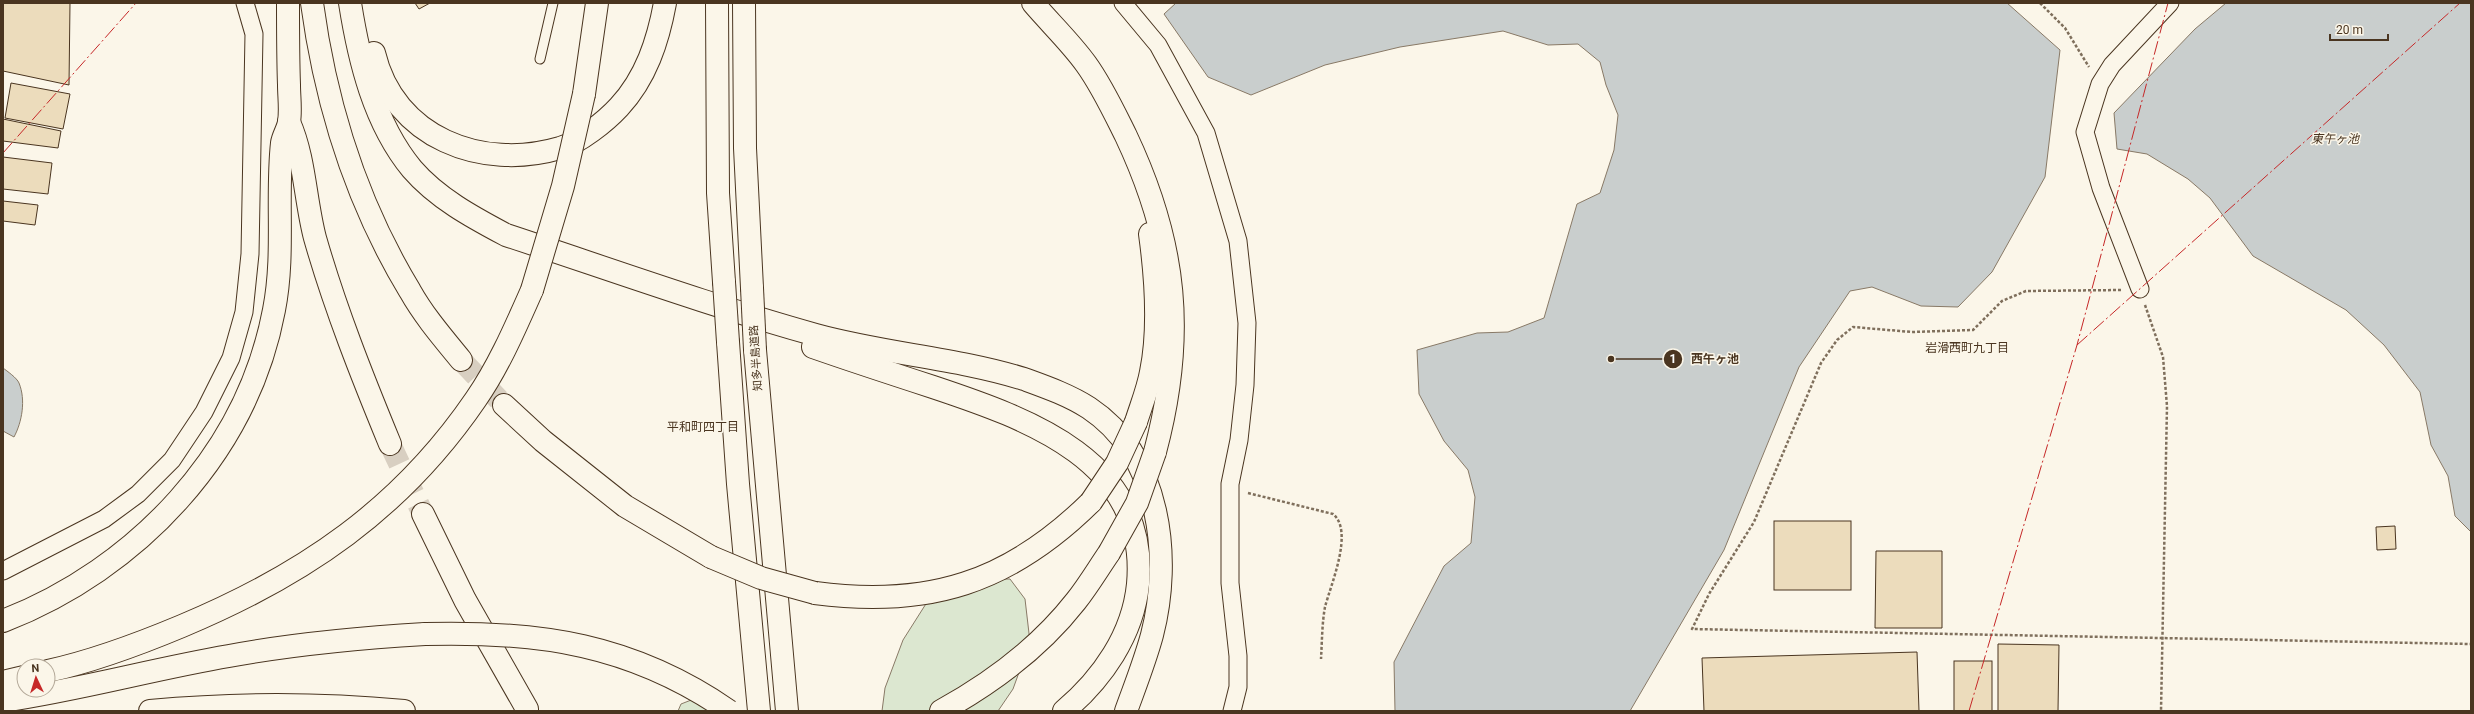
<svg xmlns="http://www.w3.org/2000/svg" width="2474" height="714" viewBox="0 0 2474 714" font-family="Roboto,'Noto Sans JP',sans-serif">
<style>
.green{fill:#dce7d0;stroke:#887966}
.water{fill:#c9cecd;stroke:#887966}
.building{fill:#ecdcbc;stroke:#4a3520}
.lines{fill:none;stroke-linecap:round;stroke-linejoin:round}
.motorway-tunnel{stroke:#d8cfc1;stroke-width:22;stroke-dasharray:22 11;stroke-linecap:butt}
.service-casing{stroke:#4a3520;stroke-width:11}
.minor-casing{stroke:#4a3520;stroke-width:19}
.motorway-casing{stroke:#4a3520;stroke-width:24}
.path{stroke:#7f6f5c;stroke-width:2.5;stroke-dasharray:3 2;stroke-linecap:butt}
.service{stroke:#fbf6e9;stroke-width:9}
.minor{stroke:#fbf6e9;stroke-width:17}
.motorway{stroke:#fbf6e9;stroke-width:22}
.motorway-bridge-casing{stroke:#4a3520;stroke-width:24;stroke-linecap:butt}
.motorway-bridge{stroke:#fbf6e9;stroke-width:22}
.power{stroke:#c62828;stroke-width:1;stroke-dasharray:14 3 2 3;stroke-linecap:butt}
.labels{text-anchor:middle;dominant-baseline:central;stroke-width:3;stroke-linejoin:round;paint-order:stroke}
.street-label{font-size:11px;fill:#4a3520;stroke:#fbf6e9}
.water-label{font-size:12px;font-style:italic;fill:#4a3520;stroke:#fbf6e9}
.neighbourhood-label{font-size:12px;fill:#4a3520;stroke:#fbf6e9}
.leader{fill:none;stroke:#4a3520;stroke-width:1.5}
.callout-dot{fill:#4a3520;stroke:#fbf6e9;stroke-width:1.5}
.mark-label{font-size:12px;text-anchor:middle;font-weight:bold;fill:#fff}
.callout-label{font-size:12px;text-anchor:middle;font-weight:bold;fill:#4a3520;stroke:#fbf6e9;stroke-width:3;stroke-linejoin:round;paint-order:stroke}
</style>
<rect width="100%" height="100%" fill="#fbf6e9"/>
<g class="green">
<path d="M967,579H1010L1025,599L1030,642L1013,689L998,711H882L885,688L903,640L929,599Z"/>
<path d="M704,695L727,711H678L681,704Z"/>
</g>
<g class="water">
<path d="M1176,3H2007L2060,50L2045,177L1992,272L1958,307L1921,306L1872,287L1850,291L1799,367L1724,550L1630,711H1395L1394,662L1444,566L1471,543L1475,497L1468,470L1444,441L1419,394L1417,350L1477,333L1508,332L1544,318L1577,204L1600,193L1614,150L1618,115L1606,85L1600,62L1578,44L1548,45L1503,31L1400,47L1325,65L1251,95L1208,77L1164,14Z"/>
<path d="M2226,3H2471V532L2455,516L2448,476L2431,445L2420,392L2384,345L2346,310L2253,256L2210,198L2188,179L2147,154L2117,149L2114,113L2195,29Z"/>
<path d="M3,368C7,371 17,378 19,383C26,400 22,422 14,437L3,431Z"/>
</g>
<g class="building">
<path d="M3,3H70L69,85L3,71Z"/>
<path d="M415,3H430L419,9Z"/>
<path d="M11,83L70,94L63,129L5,118Z"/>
<path d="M3,119L61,131L58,148L3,141Z"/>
<path d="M3,157L52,163L48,194L3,189Z"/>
<path d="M3,201L38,205L35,225L3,221Z"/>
<rect x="1774" y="521" width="77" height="69"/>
<path d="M2395,526L2396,549L2377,550L2376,527Z"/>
<path d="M1876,551H1942V628H1875Z"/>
<path d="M1998,644L2059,645L2058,711H1998Z"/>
<path d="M1917,652L1919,711H1704L1702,658Z"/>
<rect x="1954" y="661" width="38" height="50"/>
</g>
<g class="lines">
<g class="motorway-tunnel">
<path d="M461,360L504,405"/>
<path d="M390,444L423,514"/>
</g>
<g class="service-casing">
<path id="service" d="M540,59L553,3"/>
</g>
<g class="minor-casing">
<g id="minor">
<path d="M1123,3L1158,45L1206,133L1238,241L1247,323L1245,385L1239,440L1230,484V583L1238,656V687L1232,711"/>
<path d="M2140,289L2101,188L2085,132L2100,84L2112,65L2170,3"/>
<path d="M3,571L104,519L138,494L172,460L204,412L231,358L244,312L250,254L254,34L245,3"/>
</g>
</g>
<g class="motorway-casing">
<g id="motorway">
<path d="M312,3C326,106 356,202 410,291C424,316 443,338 461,360"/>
<path d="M350,3C359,60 374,123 412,169C437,198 472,217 506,235C609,269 712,306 816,335C885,354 957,358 1024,379C1046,387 1069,395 1089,408C1161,456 1172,558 1152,635C1145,661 1135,686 1126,711"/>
<path d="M717,3L718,193L724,282"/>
<path d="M744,3L745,148L752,288"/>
<path d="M1033,3C1050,23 1071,43 1086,64C1102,86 1114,112 1126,136C1177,244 1186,336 1155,452"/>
<path d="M374,53C394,138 482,171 560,148C579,143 606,121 619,107C646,78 658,41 665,3"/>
<path d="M584,94L597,3"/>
<path d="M289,122C305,158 305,200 315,238C335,308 362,376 390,444"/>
<path d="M728,342L738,484L759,711"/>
<path d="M813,347C853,361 893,374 933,387C1029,419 1149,461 1138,584C1133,635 1102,679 1064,711"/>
<path d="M755,350L787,711"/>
<path d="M504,405L543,441L625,506L711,557"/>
<path d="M1136,422C1141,406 1148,389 1151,372C1160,328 1156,278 1150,234"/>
<path d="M423,514L465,600L527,709"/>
<path d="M815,593C928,608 1009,583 1091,502"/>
<path d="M3,621C137,569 247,453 274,310C285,254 276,198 282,143C283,136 288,129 289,122C291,110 289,97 289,85C288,57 288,30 288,3"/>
<path d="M48,671C94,661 139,644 182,626C304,575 401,509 476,399C499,366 516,326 532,290"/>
<path d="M3,682L24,677"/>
<path d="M3,701C79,690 153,669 229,656C293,644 359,638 425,634"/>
<path d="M150,711C235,703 319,703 404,711"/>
<path d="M941,711C992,683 1040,647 1076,601C1088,586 1098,569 1109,553"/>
</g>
</g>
<g class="path">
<path d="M2040,3L2065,28L2089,67"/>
<path d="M2121,290L2026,291L2002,301L1973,330L1912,332L1853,327L1837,340L1821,363L1754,522L1709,594L1692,629L2471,644"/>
<path d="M2145,305L2163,357L2167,406L2161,711"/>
<path d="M1248,493L1333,514C1354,531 1331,584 1325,607C1322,623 1322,642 1321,659"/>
</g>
<use href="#service" class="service"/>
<use href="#minor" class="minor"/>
<use href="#motorway" class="motorway"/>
<g class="motorway-bridge-casing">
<g id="motorway-bridge">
<path d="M724,282L728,342"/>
<path d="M752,288L755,350"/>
<path d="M532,290L563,186L584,94"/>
<path d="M1091,502L1117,463L1136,422"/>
<path d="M1109,553L1137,503L1155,452"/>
<path d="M711,557L761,578L815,593"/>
<path d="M425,634C539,631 632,644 729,711"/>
</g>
</g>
<use href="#motorway-bridge" class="motorway-bridge"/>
<g class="power">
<path d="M3,153L136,3"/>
<path d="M2077,345L2460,3"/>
<path d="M1969,711L2077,345L2168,3"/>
</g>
</g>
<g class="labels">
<g class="street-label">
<text transform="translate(756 358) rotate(-94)">知多半島道路</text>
</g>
<g class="water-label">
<text x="2335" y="139">東午ヶ池</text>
</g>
<g class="neighbourhood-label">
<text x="1967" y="348">岩滑西町九丁目</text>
<text x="703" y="427">平和町四丁目</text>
</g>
</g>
<path class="leader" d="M1611 359L1673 359"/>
<g class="callout-dot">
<circle cx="1611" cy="359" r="4"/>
<circle cx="1673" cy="359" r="10"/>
</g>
<g class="mark-label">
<text x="1673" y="363">1</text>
</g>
<g class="callout-label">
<text x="1715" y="363">西午ヶ池</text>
</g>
<rect width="2474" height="714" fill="none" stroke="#4a3520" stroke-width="8"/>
<g transform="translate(36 678) rotate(356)"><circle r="19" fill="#fbf6e9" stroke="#b4a999"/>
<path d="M0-3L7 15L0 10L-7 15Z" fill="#c62828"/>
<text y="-6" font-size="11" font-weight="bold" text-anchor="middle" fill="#4a3520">N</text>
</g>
<path d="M2330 34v6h58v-6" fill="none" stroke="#4a3520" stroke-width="2"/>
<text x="2336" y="34" font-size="12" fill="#4a3520" stroke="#fbf6e9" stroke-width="3" paint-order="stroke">20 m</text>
</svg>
